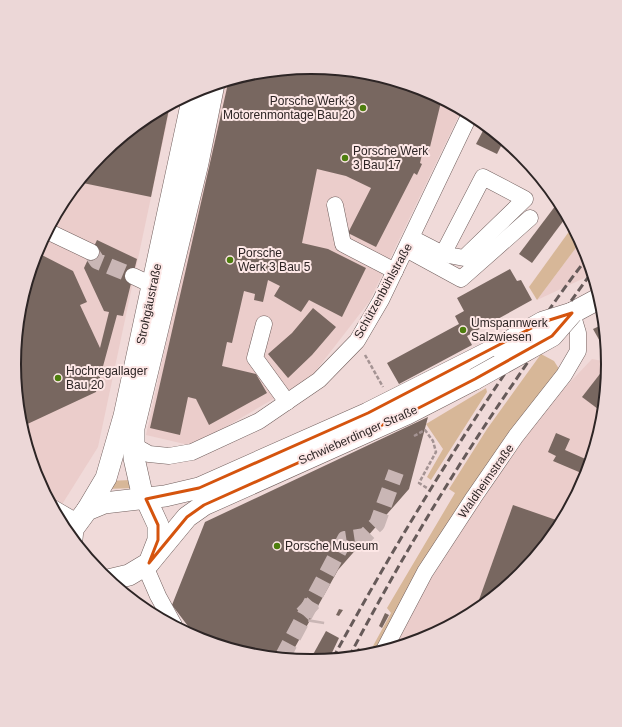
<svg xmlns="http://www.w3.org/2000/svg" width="622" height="727" viewBox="0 0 622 727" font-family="Arial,sans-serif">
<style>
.built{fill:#ebcdcb}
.green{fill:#d7b798}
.building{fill:#786760}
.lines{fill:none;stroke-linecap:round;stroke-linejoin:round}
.minor-tunnel{stroke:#c9b6b5;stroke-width:16;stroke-dasharray:16 8;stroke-linecap:butt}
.minor-casing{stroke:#715f5d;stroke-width:17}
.major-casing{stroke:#715f5d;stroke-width:22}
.path{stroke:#a49393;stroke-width:2.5;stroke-dasharray:4 2;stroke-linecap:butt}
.minor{stroke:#fff;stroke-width:16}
.major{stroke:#fff;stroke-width:21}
.rail{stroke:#665a59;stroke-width:3;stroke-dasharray:8 4;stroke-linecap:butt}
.major-bridge-casing{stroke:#715f5d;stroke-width:22;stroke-linecap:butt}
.major-bridge{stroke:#fff;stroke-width:21}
.marked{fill:none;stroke:#d5540e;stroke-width:3;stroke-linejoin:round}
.poi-dot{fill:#4d7e0e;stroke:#fde7e6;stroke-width:1.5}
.labels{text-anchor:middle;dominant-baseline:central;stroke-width:4;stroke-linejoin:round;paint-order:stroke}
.poi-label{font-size:12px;fill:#2d2525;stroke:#fde7e6;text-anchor:start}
.street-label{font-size:12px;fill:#2d2525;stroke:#fde7e6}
.rim{fill:none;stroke:#2d2525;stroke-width:2}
</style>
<rect width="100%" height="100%" fill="#f0dad9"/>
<g class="built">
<path d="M311,67L369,72L425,89L462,109L369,302L311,377L193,446L146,435L224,81L253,72Z"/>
<path d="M171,103L98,447L56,514L37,477L20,421L14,363L20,305L37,250L64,198L101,153L146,116Z"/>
<path d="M581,241L593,274L537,300Z"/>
<path d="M592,359L608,362L602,422L585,477L558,529L521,574L476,611L424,638L391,648L430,575L478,500L557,396Z"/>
</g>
<g class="green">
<path d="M573,226L581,241L537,300L529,287Z"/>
<path d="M541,354L554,361L561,372L377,649L373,646L391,613L387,608L455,493L449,489L487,429Z"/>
<path d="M486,388L487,392L431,480L427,477L443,449L426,424Z"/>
<path d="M131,480L135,488L105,489L108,481Z"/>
</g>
<g class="building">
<path d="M311,67L369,72L425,89L442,98L429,151L423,150L420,163L422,164L417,175L414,173L376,247L348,233L371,188L346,176L317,169L302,243L328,249L366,268L342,317L309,300L301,312L274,296L280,286L268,280L263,302L254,300L255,294L244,291L232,343L227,342L222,366L256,374L267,393L209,425L196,399L188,397L180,435L150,428L229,79L253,72Z"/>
<path d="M170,104L151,197L78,182L101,153L146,116Z"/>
<path d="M486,125L504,140L497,154L476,144Z"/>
<path d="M559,201L567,216L532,263L519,254Z"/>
<path d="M97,240L137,259L123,316L117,315L96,392L21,427L14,363L20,305L36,252L73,271L87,302L80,305L100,348L109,312L104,311L84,268Z"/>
<path d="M510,269L517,281L521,280L532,300L467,336L472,345L399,384L387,363L459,324L455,316L464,311L457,298Z"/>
<path d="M313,308L336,327L312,355L288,378L268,354L292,333Z"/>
<path d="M604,324L606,339L607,354L593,329Z"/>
<path d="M603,370L607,373L602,412L582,397Z"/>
<path d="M428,417L409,489L338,570L289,658L253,655L197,638L172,605L205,522Z"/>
<path d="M556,433L570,439L565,450L590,461L586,475L553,461L556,456L548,452Z"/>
<path d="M513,505L562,522L521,574L475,611Z"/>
<path d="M339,609L343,610L339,616L336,615Z"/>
<path d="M385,613L389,615L382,628L379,626Z"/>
<path d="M326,631L339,638L329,659L310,660Z"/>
<path d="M358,648L371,654L354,656Z"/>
</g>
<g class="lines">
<g class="minor-tunnel">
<path d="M91,252L97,261L133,276"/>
<path d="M302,603L317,617L316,623"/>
<path d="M282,658L345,539L365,536L377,524L396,472"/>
</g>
<g class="minor-casing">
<g id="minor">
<path d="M335,205L343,244L395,271"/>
<path d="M47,231L91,252"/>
<path d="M412,238L443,254L483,177L525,199L464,258L443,254"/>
<path d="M406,249L461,279L530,218"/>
<path d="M133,276L152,285L163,288"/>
<path d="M264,324L255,358L287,402"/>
<path d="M133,445L149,454L169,456L192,452L259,421L319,380L357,341L381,300L470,114"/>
<path d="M53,508L77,522"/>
<path d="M145,566L158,596L174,625"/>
<path d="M384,650L425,572L474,497L516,436L564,375L578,351V333L572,313"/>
</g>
</g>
<g class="major-casing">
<g id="major">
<path d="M572,313L600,298"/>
<path d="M143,498L134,458V428L198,163L214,84"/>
<path d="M87,510L106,478L124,416L194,91"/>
<path d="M72,539L73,529L87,510L104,503L165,496L199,488L368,413L499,347"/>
<path d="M149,563L187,517L204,505L407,414L475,379"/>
<path d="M108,580L129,575L149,563L158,540V525L146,499"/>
</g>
</g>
<g class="path">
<path d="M365,355L383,387"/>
<path d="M414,436L425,430L433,441L436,452L419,483L427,488"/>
<path d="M354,656H355"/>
</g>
<use href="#minor" class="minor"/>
<use href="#major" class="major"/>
<g class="rail">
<path d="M349,657C399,562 454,469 515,381C540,344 566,308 592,272"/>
<path d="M333,658C388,557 447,459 512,363C537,328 561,291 588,257"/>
</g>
<g class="major-bridge-casing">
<g id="major-bridge">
<path d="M499,347L543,322L572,313"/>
<path d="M475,379L552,336L572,313"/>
</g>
</g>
<use href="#major-bridge" class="major-bridge"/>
</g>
<path class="marked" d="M572,313L552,336L475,379L407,414L204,505L187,517L149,563L158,540V525L146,499L199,488L368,413L543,322Z"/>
<g class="poi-dot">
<circle cx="363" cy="108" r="4"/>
<circle cx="345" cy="158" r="4"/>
<circle cx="230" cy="260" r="4"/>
<circle cx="463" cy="330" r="4"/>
<circle cx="58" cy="378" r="4"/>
<circle cx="277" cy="546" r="4"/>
</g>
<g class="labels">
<g class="poi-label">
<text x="355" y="101" text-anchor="end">Porsche Werk 3<tspan x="355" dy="14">Motorenmontage Bau 20</tspan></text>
<text x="353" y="151">Porsche Werk<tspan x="353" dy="14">3 Bau 17</tspan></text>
<text x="238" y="253">Porsche<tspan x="238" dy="14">Werk 3 Bau 5</tspan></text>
<text x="471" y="323">Umspannwerk<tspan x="471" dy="14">Salzwiesen</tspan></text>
<text x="66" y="371">Hochregallager<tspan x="66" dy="14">Bau 20</tspan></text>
<text x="285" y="546">Porsche Museum</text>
</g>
<g class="street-label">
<text transform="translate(383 291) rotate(-61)">Schützenbühlstraße</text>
<text transform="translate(149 304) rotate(-78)">Strohgäustraße</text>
<text transform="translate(358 435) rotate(-24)">Schwieberdinger Straße</text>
<text transform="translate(486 481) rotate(-55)">Waldheimstraße</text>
</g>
</g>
<path d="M0 0H622V727H0ZM21 364a290 290 0 1 1 580 0a290 290 0 1 1-580 0Z" fill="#ecd7d7" fill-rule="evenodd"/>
<path class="rim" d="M21 364a290 290 0 1 1 580 0a290 290 0 1 1-580 0Z"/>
</svg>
